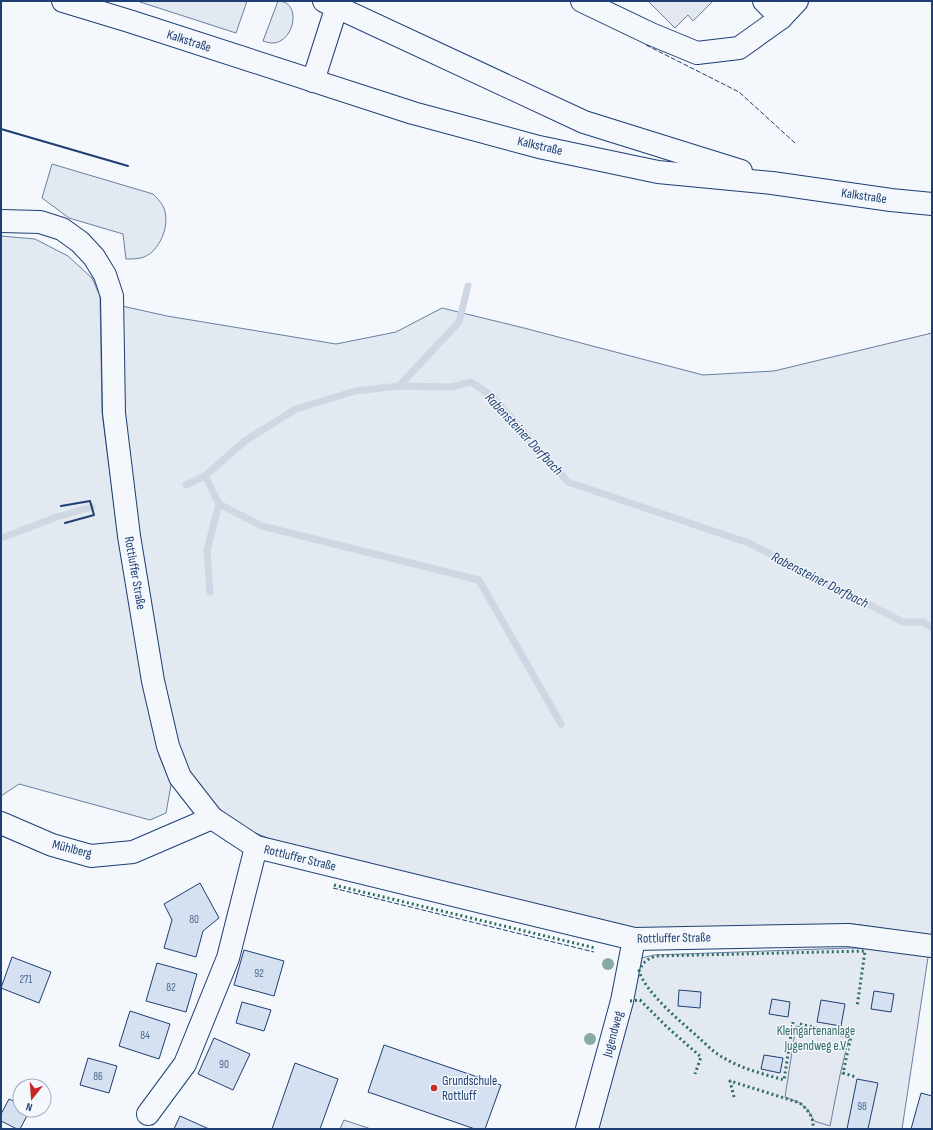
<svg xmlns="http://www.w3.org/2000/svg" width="933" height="1130" viewBox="0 0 933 1130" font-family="'Sofia Sans Condensed',sans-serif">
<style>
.green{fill:#e3e9f0;stroke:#687fa3}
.parking{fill:#e3e8f0;stroke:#687fa3}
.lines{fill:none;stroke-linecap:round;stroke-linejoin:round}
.stream{stroke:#cfd7e4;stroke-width:7}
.building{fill:#d5e0f0;stroke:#1d3f73}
.minor-casing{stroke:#1d3f73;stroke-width:24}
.major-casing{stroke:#1d3f73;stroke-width:24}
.minor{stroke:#f4f7fb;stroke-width:22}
.major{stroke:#f4f7fb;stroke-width:22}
.hedge{stroke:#2c6c60;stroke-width:3;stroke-dasharray:2 3;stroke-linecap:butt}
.fence{stroke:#1d3f73;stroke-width:1;stroke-dasharray:5 2;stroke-linecap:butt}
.wall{stroke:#1d3f73;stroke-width:2}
.tree{fill:#86aba6}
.poi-dot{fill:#c62828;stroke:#f4f7fb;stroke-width:1.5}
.labels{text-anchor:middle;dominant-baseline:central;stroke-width:3;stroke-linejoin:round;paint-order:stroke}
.number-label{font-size:11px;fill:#4b6792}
.street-label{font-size:13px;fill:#1d3f73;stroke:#f4f7fb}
.park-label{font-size:13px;fill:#2c6c60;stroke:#f4f7fb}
.poi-label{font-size:13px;fill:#1d3f73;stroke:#f4f7fb;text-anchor:start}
.water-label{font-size:14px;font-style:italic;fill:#1d3f73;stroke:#f4f7fb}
</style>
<rect width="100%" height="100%" fill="#f4f7fb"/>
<g class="green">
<path d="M137,1H247L236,33Z"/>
<path d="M278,1C302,1 295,42 273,43C270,43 266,42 263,41Z"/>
<path d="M52,164L153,194C158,199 164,205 165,212C169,228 159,251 144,257C139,259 132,259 126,259L123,234L69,218L42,198Z"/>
<path d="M1,236L35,239L68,256L92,278L100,296L102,412L118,537L152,724L159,755L171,785L166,813L150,820L19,784L1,796Z"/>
<path d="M122,306L167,316L336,344L396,332L442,308L524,328L703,375L774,371L932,333V935L853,924L635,929L305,853L248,830L212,804L187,773L168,712L139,533L125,412Z"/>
<path d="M850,948L929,951L902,1129H595L637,959L654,955Z"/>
</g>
<g class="parking">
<path d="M648,1H713L693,21L688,15L675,28Z"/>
<path d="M796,1026L849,1038L840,1075L830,1126L814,1121L808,1110L800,1103L785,1097Z"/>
<path d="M344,1120L371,1129H340Z"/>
</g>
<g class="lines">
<g class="stream">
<path d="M399,386L459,322L468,286"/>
<path d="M205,476L219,504L262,526L479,580L561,724"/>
<path d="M186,485L205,476L246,440L296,409L355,391L399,386L452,387L471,382L492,396L568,482L749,543L903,622H923L932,628"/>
<path d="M1,538L57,517L92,507"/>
<path d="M210,592L207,550L219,504"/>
</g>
</g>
<g class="building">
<path d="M200,883L219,918L203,931L196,957L164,948L172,920L164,904Z"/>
<path d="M244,950L284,961L274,996L234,985Z"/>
<path d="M12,957L51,972L39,1003L1,988Z"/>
<path d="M157,963L197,974L186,1012L146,1001Z"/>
<path d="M679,990L701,992L700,1008L678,1006Z"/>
<path d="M874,991L894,994L891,1012L871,1009Z"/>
<path d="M772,999L790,1002L788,1017L769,1014Z"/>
<path d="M821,1000L845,1004L841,1026L817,1022Z"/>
<path d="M242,1002L271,1010L264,1031L236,1023Z"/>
<path d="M130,1011L170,1024L159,1059L119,1046Z"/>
<path d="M214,1038L250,1054L233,1090L198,1074Z"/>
<path d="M384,1045L501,1085L485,1129H475L368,1092Z"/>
<path d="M764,1055L783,1058L780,1073L761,1069Z"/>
<path d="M88,1058L117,1066L109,1093L80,1085Z"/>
<path d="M295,1063L338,1079L320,1129H272Z"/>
<path d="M857,1079L878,1083L868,1129H847Z"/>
<path d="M20,1083L25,1086H20V1099L13,1096Z"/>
<path d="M921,1093L932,1096V1129H911Z"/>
<path d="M9,1099L20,1104V1110H30L20,1129H17L1,1121V1114Z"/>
<path d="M180,1116L209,1129H174Z"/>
</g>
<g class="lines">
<g class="minor-casing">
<g id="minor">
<path d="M582,1L651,34L697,53L739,48L781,18L797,1"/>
<path d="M764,1L781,18"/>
<path d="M1,221L40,222L62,229L80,242L94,257L105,275L112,296L114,413L129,536L153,681L168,746L180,777L212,818L256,847L634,939L848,935L932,946"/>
<path d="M1,823L52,845L91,856L133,852L212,818"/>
<path d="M148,1114L185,1064L228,958L256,847"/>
<path d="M587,1129L622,1001L634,939"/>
</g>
</g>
<g class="major-casing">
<g id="major">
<path d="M63,1L129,21L413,113L539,147L658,172L772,183L891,200L932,204"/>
<path d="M324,1L584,122L741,171"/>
<path d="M313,81L337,6"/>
</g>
</g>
<use href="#minor" class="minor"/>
<use href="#major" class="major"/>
<g class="hedge">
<path d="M334,885L595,948"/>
<path d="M630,1001L640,1000L667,1027L701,1057L695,1074"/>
<path d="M793,1022L784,1080C764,1074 742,1069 724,1058C714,1053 706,1044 698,1037C680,1021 646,993 639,971C643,962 647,959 656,956L865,951L857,1007"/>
<path d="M800,1024L851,1036L843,1073L856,1077"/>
<path d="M734,1097L730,1081L800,1103C808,1110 814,1117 813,1129"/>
</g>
<g class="fence">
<path d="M646,45L739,92L795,143"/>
<path d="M333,888L594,952"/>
</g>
<g class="wall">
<path d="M1,129L128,166"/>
<path d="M61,506L90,501L94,515L65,523"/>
</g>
</g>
<g class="tree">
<circle cx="608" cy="964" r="6"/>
<circle cx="590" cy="1039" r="6"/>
</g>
<circle class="poi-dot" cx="434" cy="1088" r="4"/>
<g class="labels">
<g class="number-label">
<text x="194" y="919">80</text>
<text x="259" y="973">92</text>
<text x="26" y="979">271</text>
<text x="171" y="987">82</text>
<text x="145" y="1035">84</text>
<text x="224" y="1064">90</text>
<text x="98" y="1076">86</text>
<text x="862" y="1106">98</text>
</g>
<g class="street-label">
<text transform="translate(189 41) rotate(18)">Kalkstraße</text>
<text transform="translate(540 146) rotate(13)">Kalkstraße</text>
<text transform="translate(864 196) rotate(8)">Kalkstraße</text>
<text transform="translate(135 573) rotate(80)">Rottluffer Straße</text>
<text transform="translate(72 849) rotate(14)">Mühlberg</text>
<text transform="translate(300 858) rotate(14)">Rottluffer Straße</text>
<text transform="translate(674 938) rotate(-1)">Rottluffer Straße</text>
<text transform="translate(613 1034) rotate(-75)">Jugendweg</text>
</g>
<g class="park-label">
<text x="816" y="1031">Kleingartenanlage<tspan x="816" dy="15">Jugendweg e.V.</tspan></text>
</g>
<g class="poi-label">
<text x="442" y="1081">Grundschule<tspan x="442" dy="15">Rottluff</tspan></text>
</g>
<g class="water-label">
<text transform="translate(524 434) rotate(47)">Rabensteiner Dorfbach</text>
<text transform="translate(820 580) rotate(27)">Rabensteiner Dorfbach</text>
</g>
</g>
<rect width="933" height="1130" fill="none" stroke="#1d3f73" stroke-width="4"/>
<g transform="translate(32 1098) rotate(197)"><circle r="19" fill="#f4f7fb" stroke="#9eadc5"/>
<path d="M0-3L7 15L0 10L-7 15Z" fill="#c62828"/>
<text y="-6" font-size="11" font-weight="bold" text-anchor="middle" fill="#1d3f73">N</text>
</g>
</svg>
